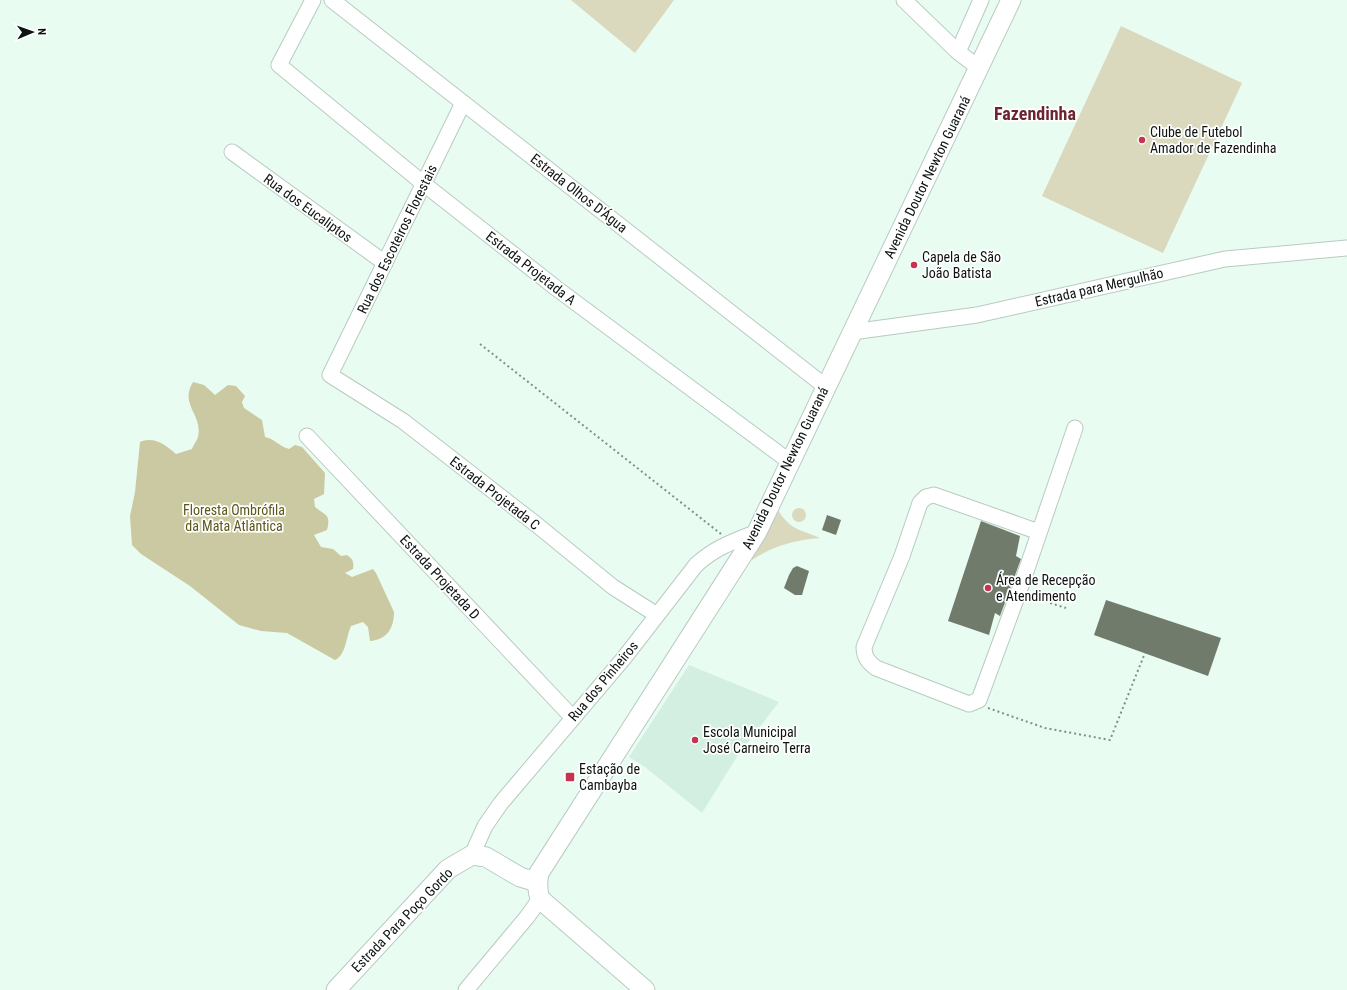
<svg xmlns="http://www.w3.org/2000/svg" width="1347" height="990" viewBox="0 0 1347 990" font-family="'Roboto Condensed',sans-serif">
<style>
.built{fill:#d3efe1}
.green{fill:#dad8bd}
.forest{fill:#cbc9a2}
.building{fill:#717b6c}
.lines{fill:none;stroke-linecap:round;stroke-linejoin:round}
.minor-casing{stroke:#b7cbc1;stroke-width:17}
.major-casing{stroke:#b7cbc1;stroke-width:21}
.path{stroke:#818f89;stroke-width:2;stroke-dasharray:2 3;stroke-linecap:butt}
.minor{stroke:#fff;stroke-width:15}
.major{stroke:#fff;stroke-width:19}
.poi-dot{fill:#c43451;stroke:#fff;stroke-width:1.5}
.labels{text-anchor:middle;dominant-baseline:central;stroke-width:3.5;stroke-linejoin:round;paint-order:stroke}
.poi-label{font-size:14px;fill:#0c1310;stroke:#fff;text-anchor:start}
.street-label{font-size:14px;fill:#0c1310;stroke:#fff}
.park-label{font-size:14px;fill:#5c5718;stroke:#fff}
.district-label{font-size:18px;font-weight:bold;fill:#6b2530;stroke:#fff}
</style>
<rect width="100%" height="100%" fill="#e8fcf2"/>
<path class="built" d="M689,665L779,702L738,755L702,813L645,767L629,757Z"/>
<g class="green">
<path d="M571,0H674L635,53Z"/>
<path d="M1121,26L1242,83L1163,253L1042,196Z"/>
<circle cx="799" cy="515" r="7"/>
<path d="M777,509C792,531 797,528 820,538C795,540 773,546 752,560V557Z"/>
</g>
<path class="forest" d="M193,382L204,385L215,395L228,385L236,386L245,396L242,402L244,408L262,420L265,437C275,439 279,446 289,449L295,445L302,447L325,473L324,494L314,499L315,507C326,516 331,514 327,530L314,535L321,547L333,549L341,556L347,555C353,559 354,562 353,569L345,573L352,577L373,569L376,573L394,612C394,628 387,640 370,641L368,627L363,622L351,626C346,637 346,655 335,660L287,633L261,631L239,625L190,586L141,554L132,545L130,516L135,492L140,442C155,436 165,445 176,454L192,449C193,445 197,441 198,437C203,414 179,405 193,382Z"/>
<g class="building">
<path d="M827,515L841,520L836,535L822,530Z"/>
<path d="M981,521L1020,536L1016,556L1021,559L1000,616L995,613L989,635L948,621Z"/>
<path d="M797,566L809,571L802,595H795L784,588L789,575L793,568Z"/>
<path d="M1106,600L1221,638L1208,676L1094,635Z"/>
</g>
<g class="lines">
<g class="minor-casing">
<g id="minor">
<path d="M313,0L279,65L424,184L556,288L790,462"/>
<path d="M332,0L826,387"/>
<path d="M904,0L958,52"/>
<path d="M979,68L958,52L981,0"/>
<path d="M463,103L330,375L403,421L537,525L613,587L657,615"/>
<path d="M232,152L385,263"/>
<path d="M852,332L977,315L1225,259L1347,248"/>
<path d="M307,436L573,718"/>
<path d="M1039,532L934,495L926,497L920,503L902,556L864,647C864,657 868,662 876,668L969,704L979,700L1022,583L1075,428"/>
<path d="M472,855L485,826L501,803L624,658L696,565C714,548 734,541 757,532"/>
<path d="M466,990L527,917L540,899"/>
</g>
</g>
<g class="major-casing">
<g id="major">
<path d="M336,990L448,869L472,855L486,857L520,877L537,882"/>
<path d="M645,990L540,899C537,890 537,883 539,873L757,532L1011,0"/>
</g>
</g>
<g class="path">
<path d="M480,344L721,534"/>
<path d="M1031,597L1066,608"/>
<path d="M988,708L1045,728L1110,740L1145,653"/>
</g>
<use href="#minor" class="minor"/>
<use href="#major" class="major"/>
</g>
<g class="poi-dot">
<circle cx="1142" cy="140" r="4"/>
<circle cx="914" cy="265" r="4"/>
<circle cx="988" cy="588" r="4"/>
<circle cx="695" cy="740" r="4"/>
<rect x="565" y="772" width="10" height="10" rx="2"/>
</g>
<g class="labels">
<g class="poi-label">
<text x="1150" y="132">Clube de Futebol<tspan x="1150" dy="16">Amador de Fazendinha</tspan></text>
<text x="922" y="257">Capela de São<tspan x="922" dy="16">João Batista</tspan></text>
<text x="996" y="580">Área de Recepção<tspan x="996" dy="16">e Atendimento</tspan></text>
<text x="703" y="732">Escola Municipal<tspan x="703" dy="16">José Carneiro Terra</tspan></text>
<text x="579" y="769">Estação de<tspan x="579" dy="16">Cambayba</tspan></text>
</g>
<g class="street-label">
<text transform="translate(927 177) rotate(-64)">Avenida Doutor Newton Guaraná</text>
<text transform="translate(579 193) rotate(38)">Estrada Olhos D'Água</text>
<text transform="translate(308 208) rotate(36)">Rua dos Eucaliptos</text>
<text transform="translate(397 239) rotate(-64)">Rua dos Escoteiros Florestais</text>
<text transform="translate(531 268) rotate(38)">Estrada Projetada A</text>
<text transform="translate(1099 287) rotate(-13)">Estrada para Mergulhão</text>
<text transform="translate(785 468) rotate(-64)">Avenida Doutor Newton Guaraná</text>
<text transform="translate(495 493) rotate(38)">Estrada Projetada C</text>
<text transform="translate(440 577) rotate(47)">Estrada Projetada D</text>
<text transform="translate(603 681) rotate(-50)">Rua dos Pinheiros</text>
<text transform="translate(402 920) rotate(-46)">Estrada Para Poço Gordo</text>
</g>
<g class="park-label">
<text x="234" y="510">Floresta Ombrófila<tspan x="234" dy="16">da Mata Atlântica</tspan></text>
</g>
<g class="district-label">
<text x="1035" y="113">Fazendinha</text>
</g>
</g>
<g transform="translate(32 32) rotate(88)" stroke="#ffffff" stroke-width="3" paint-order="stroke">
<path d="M0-3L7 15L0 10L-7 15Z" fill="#0c1310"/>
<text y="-6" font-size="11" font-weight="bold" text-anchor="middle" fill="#0c1310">N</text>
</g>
</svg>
